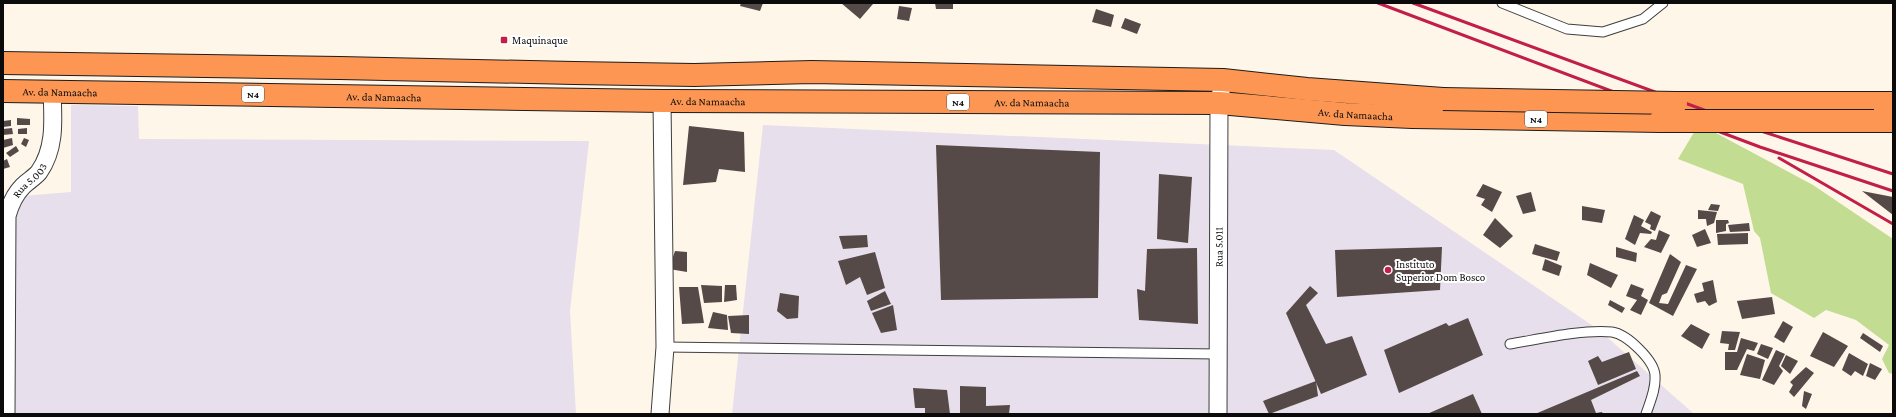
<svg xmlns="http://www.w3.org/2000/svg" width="1896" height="417" viewBox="0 0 1896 417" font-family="'Crimson Pro',serif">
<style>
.industrial{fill:#e7dfeb}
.forest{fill:#c2dc91}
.building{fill:#554a47}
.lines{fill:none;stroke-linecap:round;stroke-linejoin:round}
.service-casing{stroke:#3e3e3e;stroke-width:11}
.minor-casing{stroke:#3e3e3e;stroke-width:19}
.trunk-casing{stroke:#1c1c1c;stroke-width:24}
.service{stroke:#fff;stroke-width:9}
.minor{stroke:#fff;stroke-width:17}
.trunk{stroke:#fd9653;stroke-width:22}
.rail{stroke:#c11e48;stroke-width:3}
.trunk-bridge-casing{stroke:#1c1c1c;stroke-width:24;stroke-linecap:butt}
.trunk-bridge{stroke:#fd9653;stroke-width:22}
.poi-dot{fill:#c11e48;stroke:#fff;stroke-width:1.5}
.labels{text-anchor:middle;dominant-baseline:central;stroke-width:4;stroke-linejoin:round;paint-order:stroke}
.shield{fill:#fff;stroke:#545454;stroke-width:1}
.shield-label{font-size:10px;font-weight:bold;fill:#0b0b0b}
.poi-label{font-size:11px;fill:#0b0b0b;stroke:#fff;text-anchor:start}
.street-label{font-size:11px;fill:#0b0b0b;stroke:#fff}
</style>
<rect width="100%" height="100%" fill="#fff6ea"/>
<g class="industrial">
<path d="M71,105L138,106L139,139L589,141L570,311L576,414H3V200L9,197L71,192Z"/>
<path d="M763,125L1334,150L1599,330L1694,414H732Z"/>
</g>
<path class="forest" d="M1699,124L1813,185L1893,239V374L1889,373L1882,359L1889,345L1856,320L1826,310L1814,318L1771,293L1760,238L1754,231L1743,184L1678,159Z"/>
<g class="building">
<path d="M741,3H763L760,11L740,6Z"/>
<path d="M841,3H871L873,4L860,19Z"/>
<path d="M935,3H953V9H936Z"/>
<path d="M899,6L912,8L909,21L897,19Z"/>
<path d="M1096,9L1114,15L1111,27L1092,22Z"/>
<path d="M1125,18L1141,24L1137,34L1121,28Z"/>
<path d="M17,118L30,119V125H17Z"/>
<path d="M11,120V126L3,127V121Z"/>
<path d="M689,126L744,132L745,172L719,169L716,182L683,185Z"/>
<path d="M12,128L13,134L3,135V129Z"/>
<path d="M27,128V134H18V129Z"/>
<path d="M12,138L13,145L3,148V140Z"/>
<path d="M24,138L29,140L26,147L21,144Z"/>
<path d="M936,145L1100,152L1098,298L941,300Z"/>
<path d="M16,146L19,151L10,157L6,153Z"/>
<path d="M7,159L10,167L3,169V161Z"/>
<path d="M1159,174L1192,177L1188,243L1157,239Z"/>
<path d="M1483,184L1502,192L1492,212L1481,205L1485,199L1476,196Z"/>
<path d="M1862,191L1893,197V215Z"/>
<path d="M1531,192L1536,211L1523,214L1516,196Z"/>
<path d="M1711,204L1720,205L1718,211L1708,210Z"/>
<path d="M1582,206L1605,210L1602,223L1582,220Z"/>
<path d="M1698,210L1717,212L1714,223L1707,226L1706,219H1698Z"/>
<path d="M1651,211L1661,216L1655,231L1650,229L1651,225L1645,222Z"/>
<path d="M1634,215L1644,220L1641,226L1652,232L1651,234L1640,233L1635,245L1625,239Z"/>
<path d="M1495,218L1513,236L1500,248L1483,235Z"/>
<path d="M1716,220H1728L1729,223L1726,224V231L1716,233Z"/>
<path d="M1749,223L1750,231L1730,232L1728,225Z"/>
<path d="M1705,229L1711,243L1697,247L1692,235Z"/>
<path d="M1659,230L1670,235L1661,253L1644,247L1651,239L1656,240Z"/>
<path d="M1748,233V244L1718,245L1717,234Z"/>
<path d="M867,235L868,247L843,249L839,236Z"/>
<path d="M1535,244L1560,252L1557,261L1532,254Z"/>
<path d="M1442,247L1440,290L1337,297L1335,250Z"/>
<path d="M1616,247L1637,253L1636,262L1616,257Z"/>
<path d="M1197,248L1198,324L1139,320L1137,289L1145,291L1147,249Z"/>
<path d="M675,251L687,252V272L669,269Z"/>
<path d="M875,252L885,288L867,295L860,277L846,285L838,261Z"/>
<path d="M1670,254L1681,262L1667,293L1662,295L1659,303L1668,304L1686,265L1697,269L1673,316L1649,303Z"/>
<path d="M1545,259L1562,266L1559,276L1542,270Z"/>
<path d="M1590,263L1618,275L1611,288L1587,275Z"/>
<path d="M1713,280L1717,302L1709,306L1705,301L1697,303L1694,294L1704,291L1702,283Z"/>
<path d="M1631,284L1644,289L1641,296L1648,300L1641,315L1630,310L1637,300L1626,296Z"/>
<path d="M701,285L722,286V302L704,303Z"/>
<path d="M725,285H736L737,300L724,302Z"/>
<path d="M1310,286L1318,293L1306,305L1326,344L1352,336L1367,375L1321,394L1286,313Z"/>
<path d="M679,287H698L704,323L682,324Z"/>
<path d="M885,291L891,304L871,311L867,301Z"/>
<path d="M780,293L799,296L798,318L787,319L777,311Z"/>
<path d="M1772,297L1775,314L1742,319L1737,301Z"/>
<path d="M1610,300L1625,308L1622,313L1608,305Z"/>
<path d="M893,305L897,330L881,333L872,313Z"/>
<path d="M713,312L727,315L728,330L708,328Z"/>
<path d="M749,315V334L731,333L728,316Z"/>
<path d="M1468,318L1483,355L1399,393L1384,350L1446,323L1449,326Z"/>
<path d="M1783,321L1793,327L1784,343L1774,337Z"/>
<path d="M1691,324L1710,334L1702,349L1681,336Z"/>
<path d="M1722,331L1740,332L1735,350H1728L1729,344L1720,343Z"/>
<path d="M1823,332L1848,346L1834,367L1810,356Z"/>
<path d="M1863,333L1883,346L1880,352L1860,338Z"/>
<path d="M1741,338L1758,343L1754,351L1747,349L1737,370H1725V352H1737Z"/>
<path d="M1761,344L1773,348L1768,359L1757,354Z"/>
<path d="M1776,350L1785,354L1779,366L1783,371L1774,385L1762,380Z"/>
<path d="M1629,352L1636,369L1598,385L1588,361L1598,356L1602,362Z"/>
<path d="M1849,353L1868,364L1863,376L1855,371L1851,376L1842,370Z"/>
<path d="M1747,354L1765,360L1760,379L1740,375Z"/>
<path d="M1786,355L1798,361L1790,374L1781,366Z"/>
<path d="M1870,363L1882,369L1875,380L1866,376Z"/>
<path d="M1806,367L1814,373L1794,397L1789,392L1793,385L1790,382Z"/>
<path d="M1637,371L1640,376L1591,400L1596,413L1602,412L1603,414H1535Z"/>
<path d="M1316,381L1318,396L1269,414L1263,401Z"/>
<path d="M960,386L986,387V406L1010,405L1009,414H960Z"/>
<path d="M913,388L947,390L950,414H925V408H915Z"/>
<path d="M1804,391L1812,394L1806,409L1802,406Z"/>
<path d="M1473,394L1482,414H1427Z"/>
</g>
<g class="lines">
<g class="service-casing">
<g id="service">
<path d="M1502,3L1567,29L1603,32L1643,19L1663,3"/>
<path d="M1510,344C1540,339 1583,329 1612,332C1627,334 1655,361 1655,376C1656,389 1650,402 1646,414"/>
<path d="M665,347L1218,354"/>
</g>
</g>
<g class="minor-casing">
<g id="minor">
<path id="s1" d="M6,414L7,216C10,205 15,194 23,186C28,181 35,177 39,172C56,148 53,119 52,91"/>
<path d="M660,414L665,347L662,101"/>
<path id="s2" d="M1218,414L1219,103L1223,80"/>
</g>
</g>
<g class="trunk-casing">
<g id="trunk">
<path d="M3,63L340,68L574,73L694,75L812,72L1223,80L1307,89L1443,99"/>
<path id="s3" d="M3,91L662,101L1219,103L1345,114L1412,117L1660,121"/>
<path d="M1676,103H1893"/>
<path d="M1874,121H1893"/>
</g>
</g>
<use href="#service" class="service"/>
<use href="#minor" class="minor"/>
<use href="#trunk" class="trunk"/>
<g class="rail">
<path d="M1378,3L1760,147L1893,191"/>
<path d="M1413,3L1764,132L1893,174"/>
<path d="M1779,158L1893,224"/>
</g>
<g class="trunk-bridge-casing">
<g id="trunk-bridge">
<path d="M1443,99L1676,103"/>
<path d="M1660,121H1874"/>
</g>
</g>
<use href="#trunk-bridge" class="trunk-bridge"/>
</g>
<g class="poi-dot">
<rect x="500" y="36" width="8" height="8" rx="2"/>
<circle cx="1388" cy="270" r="4"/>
</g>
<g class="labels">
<g class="shield">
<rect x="242" y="86" width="22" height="16" rx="3"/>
<rect x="947" y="94" width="22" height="16" rx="3"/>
<rect x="1525" y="111" width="22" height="16" rx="3"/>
</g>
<g class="shield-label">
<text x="253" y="94">N4</text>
<text x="958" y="102">N4</text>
<text x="1536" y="119">N4</text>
</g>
<g class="poi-label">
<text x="512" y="40">Maquinaque</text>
<text x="1396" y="264">Instituto<tspan x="1396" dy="13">Superior Dom Bosco</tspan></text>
</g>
<g class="street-label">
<text stroke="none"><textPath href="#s3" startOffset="57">Av. da Namaacha</textPath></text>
<text stroke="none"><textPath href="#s3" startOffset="381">Av. da Namaacha</textPath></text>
<text stroke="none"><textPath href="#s3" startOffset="705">Av. da Namaacha</textPath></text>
<text stroke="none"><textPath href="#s3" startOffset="1029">Av. da Namaacha</textPath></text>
<text stroke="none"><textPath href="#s3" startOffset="1353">Av. da Namaacha</textPath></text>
<text stroke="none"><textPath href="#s1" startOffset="241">Rua 5.003</textPath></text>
<text stroke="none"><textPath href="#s2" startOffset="167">Rua 5.011</textPath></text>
</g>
</g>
<rect width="1896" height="417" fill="none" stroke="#0b0b0b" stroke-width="8"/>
</svg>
